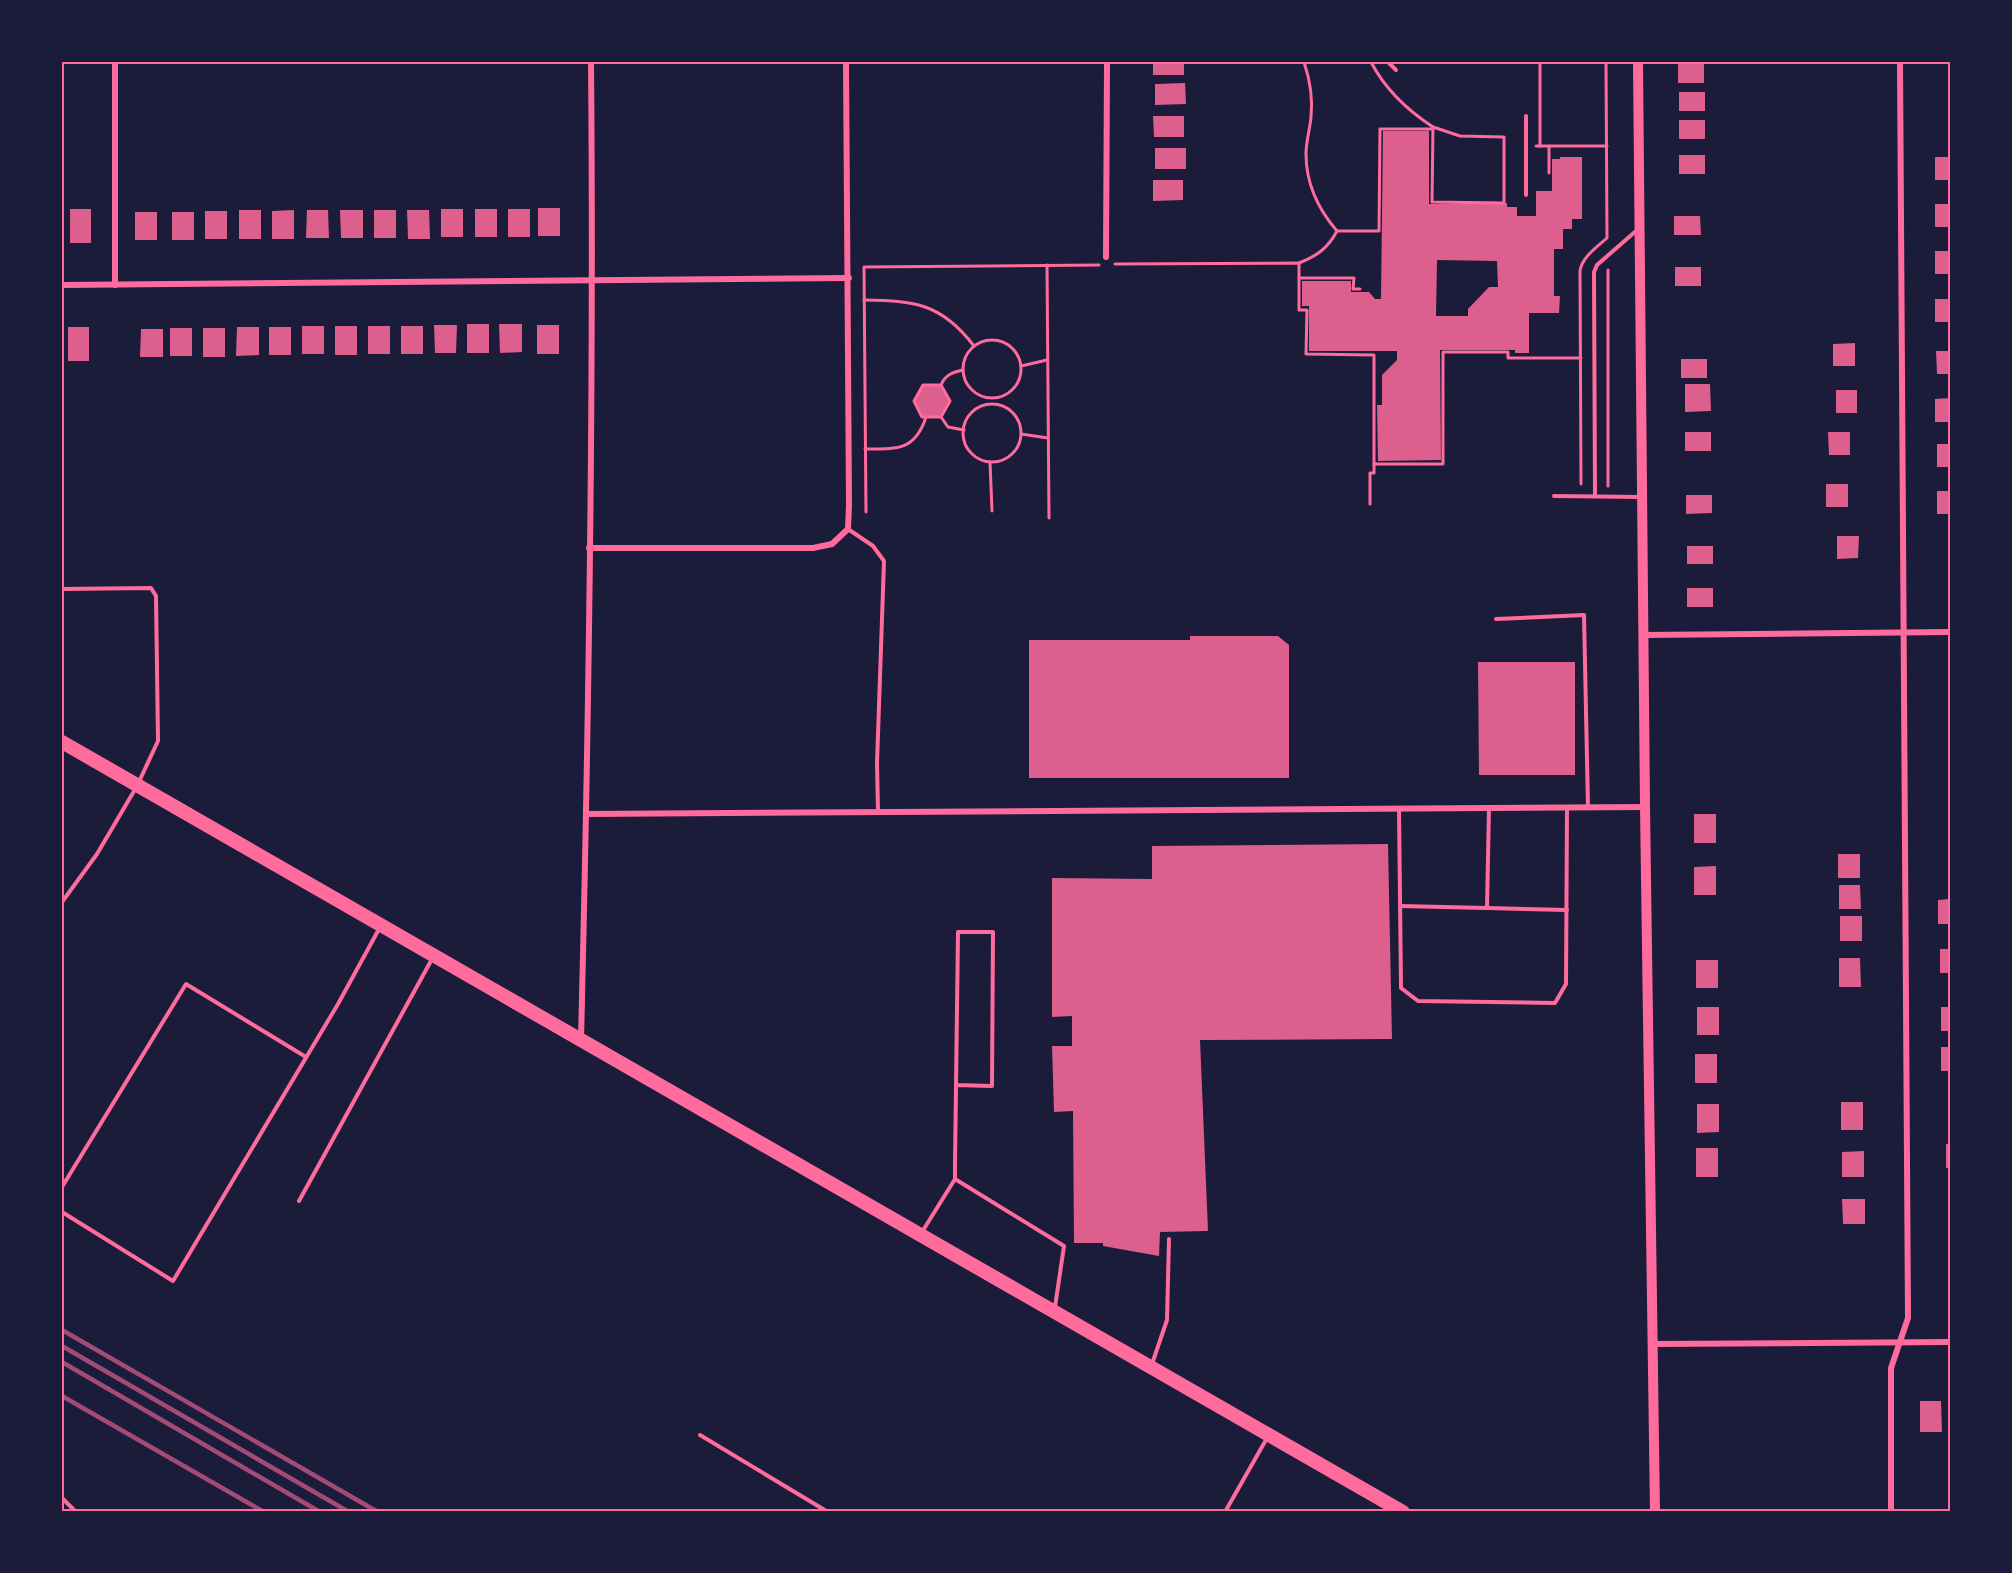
<svg xmlns="http://www.w3.org/2000/svg" width="2012" height="1573" viewBox="0 0 2012 1573" font-family="Ubuntu,sans-serif">
<style>
.building{fill:#dd5f8e;fill-rule:evenodd}
.lines{fill:none;stroke-linecap:round;stroke-linejoin:round}
.path{stroke:#ff6b9d;stroke-width:3}
.service{stroke:#ff6b9d;stroke-width:4}
.minor{stroke:#ff6b9d;stroke-width:6}
.tertiary{stroke:#ff6b9d;stroke-width:10}
.primary{stroke:#ff6b9d;stroke-width:14}
.rail{stroke:#a44b75;stroke-width:4.5}
.neatline{fill:none;stroke:#ff6b9d;stroke-width:2}
</style>
<rect width="100%" height="100%" fill="#1b1b3a"/>
<g class="building">
<rect x="1153" y="62" width="31" height="13"/>
<rect x="1678" y="64" width="26" height="19"/>
<path d="M1185,83L1186,104L1155,105V84Z"/>
<rect x="1679" y="92" width="26" height="19"/>
<path d="M1153,116H1184V137H1154Z"/>
<rect x="1679" y="120" width="26" height="19"/>
<path d="M1383,131H1429V204L1507,203V207H1517V216H1536V191H1552V159H1560V157H1582V219H1572V229H1563V249H1554V296H1560L1559,313H1529V353H1515V350H1440L1441,460L1378,461L1377,405H1382V375L1397,360V351H1309V306H1302V281H1351V292H1369L1375,299H1381ZM1437,260L1497,261L1498,287H1489L1468,309V316H1436Z"/>
<rect x="1155" y="148" width="31" height="21"/>
<rect x="1679" y="155" width="26" height="19"/>
<rect x="1935" y="157" width="15" height="23"/>
<path d="M1153,180H1183V200L1153,201Z"/>
<rect x="1935" y="204" width="15" height="23"/>
<rect x="538" y="208" width="22" height="28"/>
<rect x="70" y="209" width="21" height="34"/>
<rect x="441" y="209" width="22" height="28"/>
<rect x="475" y="209" width="22" height="28"/>
<rect x="508" y="209" width="22" height="28"/>
<rect x="239" y="210" width="22" height="29"/>
<path d="M294,210V239H272V211Z"/>
<path d="M307,210H328L329,238H306Z"/>
<path d="M340,210H363V238H341Z"/>
<rect x="374" y="210" width="22" height="28"/>
<path d="M407,210H429L430,239H408Z"/>
<rect x="205" y="211" width="22" height="28"/>
<rect x="135" y="212" width="22" height="28"/>
<rect x="172" y="212" width="22" height="28"/>
<path d="M1674,216H1700L1701,235H1674Z"/>
<rect x="1935" y="251" width="15" height="23"/>
<rect x="1675" y="267" width="26" height="19"/>
<rect x="1935" y="299" width="15" height="23"/>
<rect x="467" y="324" width="22" height="29"/>
<path d="M499,324H522V352L500,353Z"/>
<path d="M434,325H457L456,353H435Z"/>
<rect x="537" y="325" width="22" height="29"/>
<rect x="302" y="326" width="22" height="28"/>
<rect x="335" y="326" width="22" height="29"/>
<rect x="368" y="326" width="22" height="28"/>
<rect x="401" y="326" width="22" height="28"/>
<rect x="68" y="327" width="21" height="34"/>
<path d="M237,327H259V355L236,356Z"/>
<rect x="269" y="327" width="22" height="28"/>
<rect x="170" y="328" width="22" height="28"/>
<rect x="203" y="328" width="22" height="29"/>
<path d="M141,329H163V357H140Z"/>
<path d="M1855,343V366H1833V344Z"/>
<path d="M1936,351H1950V374H1937Z"/>
<rect x="1681" y="359" width="26" height="19"/>
<path d="M1685,384H1710L1711,411L1685,412Z"/>
<path d="M923,386H941L949,401L940,416H923L915,401Z"/>
<rect x="1836" y="390" width="21" height="23"/>
<path d="M1950,398V422H1935V399Z"/>
<rect x="1685" y="432" width="26" height="19"/>
<path d="M1828,432H1850V455H1829Z"/>
<rect x="1937" y="444" width="13" height="23"/>
<rect x="1826" y="484" width="22" height="23"/>
<rect x="1937" y="491" width="13" height="23"/>
<path d="M1686,495H1712V513L1686,514Z"/>
<path d="M1837,536H1859L1858,558L1837,559Z"/>
<rect x="1687" y="546" width="26" height="18"/>
<rect x="1687" y="588" width="26" height="19"/>
<path d="M1190,636H1278L1289,645V778H1029V640H1190Z"/>
<path d="M1478,662H1575V775H1479Z"/>
<rect x="1694" y="814" width="22" height="29"/>
<path d="M1388,844L1392,1039L1200,1040L1208,1231L1160,1232L1159,1256L1103,1246V1243H1074L1073,1111L1054,1112L1052,1046H1072V1016L1052,1017V878L1152,879V846Z"/>
<rect x="1838" y="854" width="22" height="24"/>
<path d="M1716,866V895H1694V867Z"/>
<path d="M1839,885H1860L1861,909H1839Z"/>
<path d="M1950,899V924H1938V900Z"/>
<rect x="1840" y="916" width="22" height="25"/>
<rect x="1940" y="949" width="10" height="24"/>
<path d="M1839,958H1860L1861,987H1839Z"/>
<rect x="1696" y="960" width="22" height="28"/>
<rect x="1697" y="1007" width="22" height="28"/>
<rect x="1941" y="1007" width="9" height="24"/>
<rect x="1941" y="1047" width="9" height="24"/>
<rect x="1695" y="1054" width="22" height="29"/>
<rect x="1841" y="1102" width="22" height="28"/>
<path d="M1697,1104H1719V1132L1697,1133Z"/>
<rect x="1946" y="1144" width="4" height="24"/>
<rect x="1696" y="1148" width="22" height="29"/>
<path d="M1864,1151V1177H1842V1152Z"/>
<path d="M1842,1199H1865V1224H1843Z"/>
<path d="M1920,1401H1941L1942,1432H1920Z"/>
</g>
<g class="lines">
<g class="path">
<path d="M1304,62C1310,80 1313,98 1311,117C1310,129 1306,141 1306,154C1306,184 1318,209 1337,231H1379L1380,129H1433"/>
<path d="M1371,62C1385,89 1407,110 1433,127"/>
<path d="M1433,127L1460,136L1504,137V203L1432,202Z"/>
<path d="M1536,146H1607"/>
<path d="M1540,146V62"/>
<path d="M1549,173V146"/>
<path d="M1299,263C1317,256 1328,248 1337,231"/>
<path d="M1115,264L1299,263V310H1307L1306,354L1374,355V473H1370V504"/>
<path d="M1047,265L1049,518"/>
<path d="M1608,270V486"/>
<path d="M1299,278H1354L1353,289H1360"/>
<path d="M864,300C915,301 941,303 974,346"/>
<circle cx="992" cy="369" r="29"/>
<path d="M1021,366L1047,360"/>
<path d="M923,385H941L950,401L941,417H922L914,401Z"/>
<path d="M941,385C945,375 953,372 963,370"/>
<circle cx="992" cy="433" r="29"/>
<path d="M941,417L948,427L964,430"/>
<path d="M1021,434L1048,438"/>
<path d="M865,449C897,449 915,451 926,417"/>
<path d="M990,462L992,511"/>
<path d="M1374,464H1443V352H1508V358H1581"/>
<path d="M1581,484L1580,271C1582,257 1597,247 1607,238L1606,62"/>
<path d="M866,512L864,267L1099,265"/>
</g>
<g class="service">
<path d="M1388,62L1396,70"/>
<path d="M1526,195V116"/>
<path d="M1554,496L1641,497"/>
<path d="M1595,496L1594,272L1597,265L1636,231"/>
<path d="M848,529L873,546L884,561L877,763L878,812"/>
<path d="M62,589L151,588L156,596L158,741L137,786L97,854L62,902"/>
<path d="M1496,619L1584,615L1588,807"/>
<path d="M1399,809L1401,988L1418,1001L1555,1003L1566,984L1567,808"/>
<path d="M1400,906L1487,908L1489,808"/>
<path d="M1487,908L1567,910"/>
<path d="M955,1179V1164L958,932H993L992,1086L956,1085"/>
<path d="M62,1187L186,984L306,1057"/>
<path d="M299,1201L432,959"/>
<path d="M62,1212L173,1281L338,1004L379,929"/>
<path d="M922,1232L955,1179L1064,1246L1055,1307"/>
<path d="M1152,1364L1167,1320L1169,1239"/>
<path d="M700,1435L828,1512"/>
<path d="M62,1498L76,1512"/>
<path d="M1225,1512L1267,1438"/>
</g>
<g class="minor">
<path d="M1106,257L1107,62"/>
<path d="M62,285L849,278"/>
<path d="M115,285V62"/>
<path d="M589,548H813L832,544L848,529L849,505L846,62"/>
<path d="M1643,635L1950,632"/>
<path d="M587,814L1645,807"/>
<path d="M581,1040C589,714 594,388 591,62"/>
<path d="M1652,1344L1950,1342"/>
<path d="M1891,1512V1368L1908,1318L1900,62"/>
</g>
<path class="tertiary" d="M1638,62L1645,807L1655,1512"/>
<path class="primary" d="M62,742L1403,1512"/>
<g class="rail">
<path d="M62,1330L378,1512"/>
<path d="M62,1346L349,1512"/>
<path d="M62,1362L320,1512"/>
<path d="M62,1396L264,1512"/>
</g>
</g>
<rect width="2012" height="1573" fill="none" stroke="#1b1b3a" stroke-width="126"/>
<rect x="63" y="63" width="1886" height="1447" class="neatline"/>
</svg>
